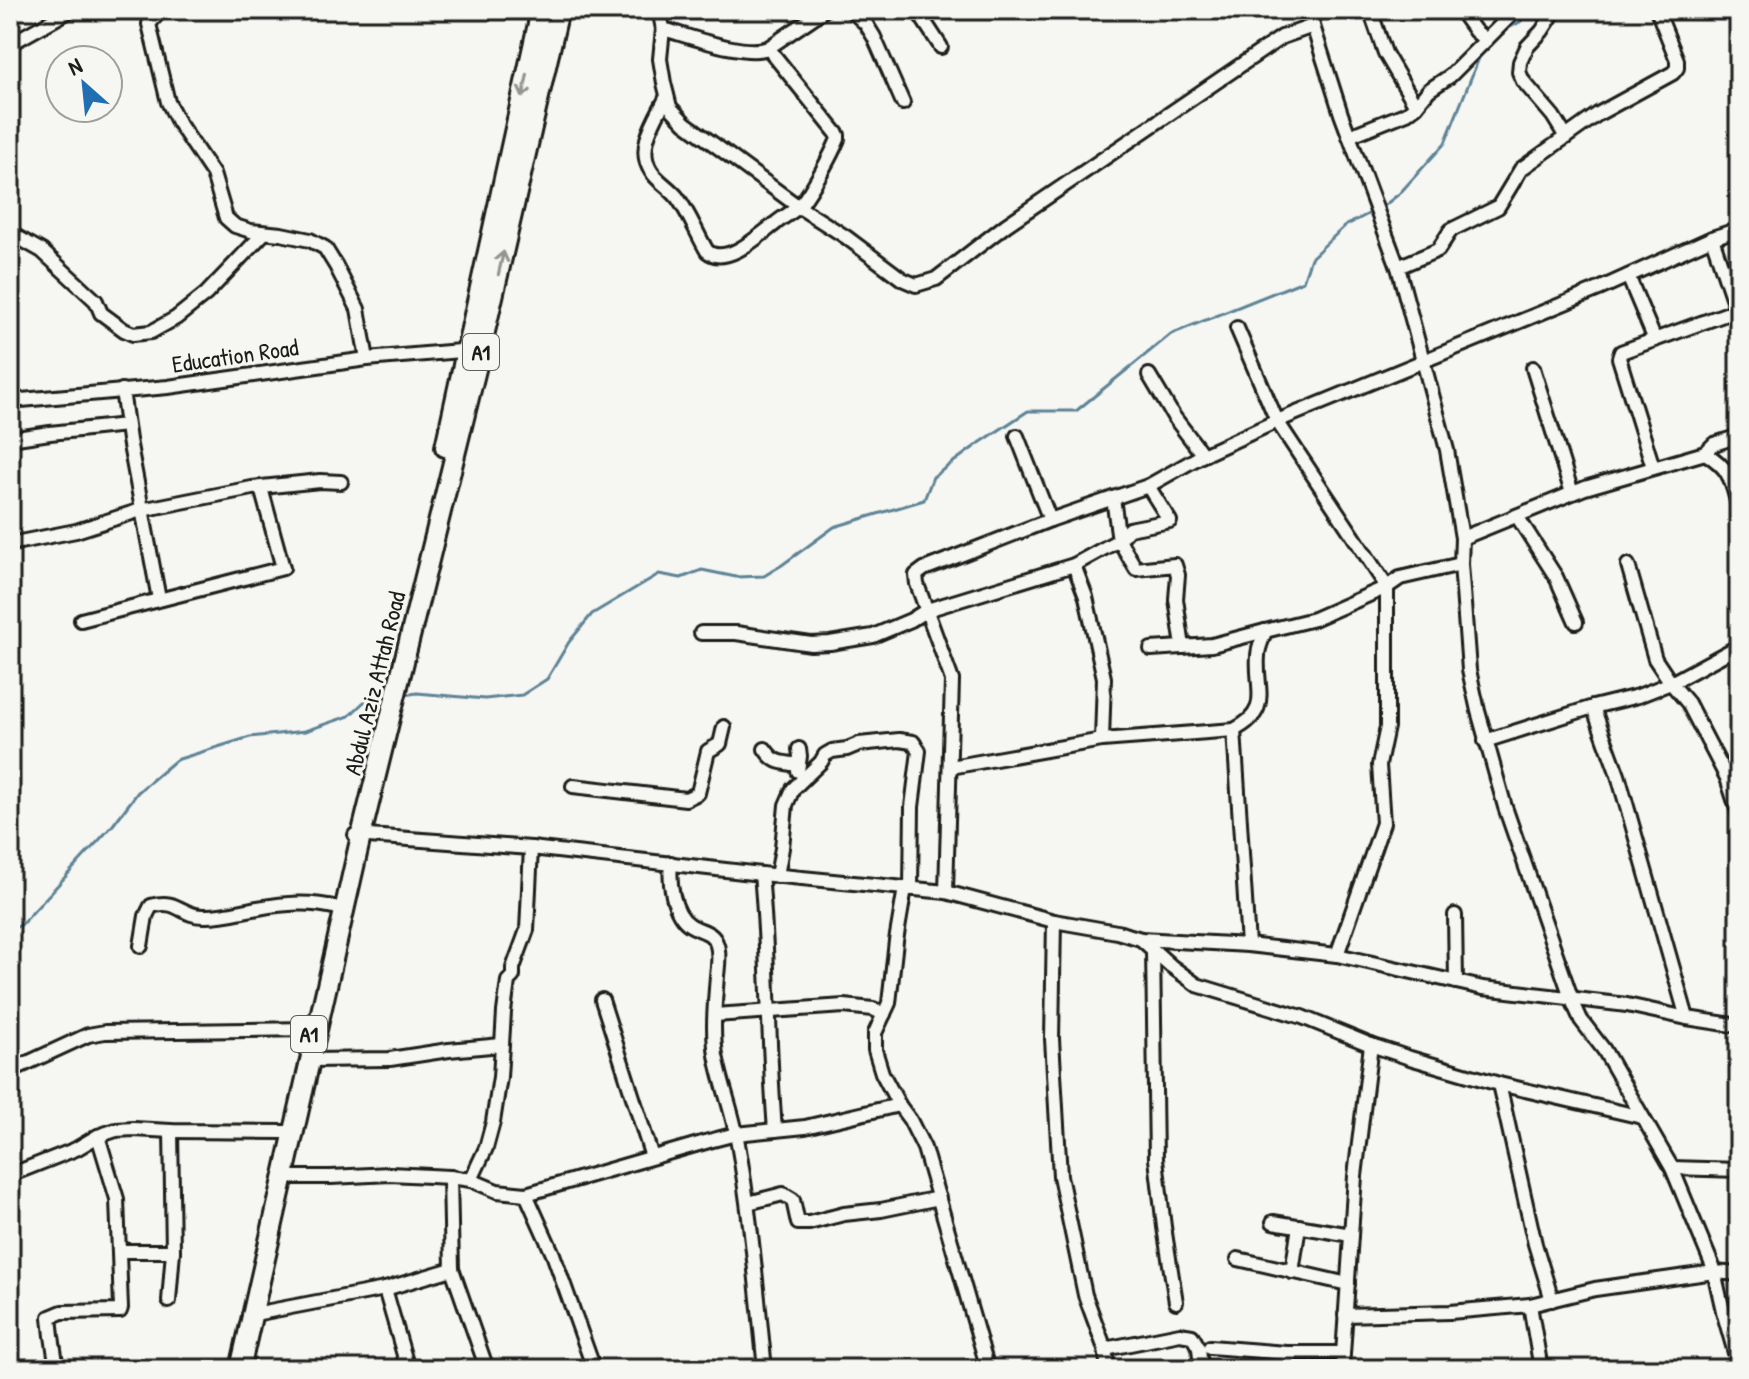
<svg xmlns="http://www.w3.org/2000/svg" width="1749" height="1379" viewBox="0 0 1749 1379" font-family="'Patrick Hand',sans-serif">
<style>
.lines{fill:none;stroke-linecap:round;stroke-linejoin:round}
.stream{stroke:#5d8396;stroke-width:3}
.minor-casing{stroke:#1c1c1c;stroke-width:18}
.highway-casing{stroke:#1c1c1c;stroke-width:24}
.minor{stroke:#f6f6f2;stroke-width:12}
.highway{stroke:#f6f6f2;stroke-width:18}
.oneway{stroke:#949492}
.labels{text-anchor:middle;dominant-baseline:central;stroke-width:6;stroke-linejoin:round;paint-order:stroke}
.shield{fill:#f6f6f2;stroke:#5d5d5c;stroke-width:2}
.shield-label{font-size:22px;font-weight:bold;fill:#1c1c1c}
.street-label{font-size:24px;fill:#1c1c1c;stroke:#f6f6f2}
</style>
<rect width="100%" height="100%" fill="#f6f6f2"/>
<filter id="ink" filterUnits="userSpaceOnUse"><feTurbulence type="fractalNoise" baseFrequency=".0125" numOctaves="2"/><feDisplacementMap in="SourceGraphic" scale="16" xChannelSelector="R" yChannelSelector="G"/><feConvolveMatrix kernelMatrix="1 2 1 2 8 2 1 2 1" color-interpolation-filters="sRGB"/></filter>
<g filter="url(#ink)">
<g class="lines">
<g class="stream">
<path d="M1503,31L1520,22L1531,10"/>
<path d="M1381,208L1399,194L1445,143L1481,53"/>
<path d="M404,695L417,693L485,699L522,695L547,679L569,642L592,614L659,574L681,578L702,570L736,577L764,576L782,565L834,527L924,500L933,477L978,444L1028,411H1076L1171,334L1303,281L1311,258L1345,226L1374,211"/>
<path d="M10,930L21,925L113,825L138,792L176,760L250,737L305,731L349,716L364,702L389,698"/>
</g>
<g class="minor-casing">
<g id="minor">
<path d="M161,10L149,24L168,102L178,122L213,174L226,218L235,226L251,231L281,234L310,240L325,248L336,266L358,309L367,359"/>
<path d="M464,10H467"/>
<path d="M659,10L663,29L660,59L664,83L670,107L685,123L799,207L846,237L902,279L916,285L936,279L1006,225L1282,37L1313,26"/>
<path d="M851,10L866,24L874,37L903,103"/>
<path d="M917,10L941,47"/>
<path d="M1310,10L1313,26L1341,114L1398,267L1440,424L1447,450L1462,538L1461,564L1469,670L1478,711L1505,807L1572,1000L1581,1020L1604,1050L1672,1168L1713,1267L1723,1311L1739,1367"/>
<path d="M1370,10L1385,53L1416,106"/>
<path d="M1460,10L1475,31L1486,40"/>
<path d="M1548,10L1551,17L1542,31L1527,47L1520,62L1519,72L1523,81L1553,116L1566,137"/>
<path d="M663,29C689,36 744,57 768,48L824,10"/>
<path d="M10,44L71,10"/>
<path d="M667,96C657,117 635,147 651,171C657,181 669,187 677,197C689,213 697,234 707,251C726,267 760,235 776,223C784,216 794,212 801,204C812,190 831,156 838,139V135L768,48"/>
<path d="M1349,136L1407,113L1416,106L1429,90L1450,76L1516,10"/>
<path d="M10,233L42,251L96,301L101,313L124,330L133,334L151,332L176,318L206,294L264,233"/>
<path d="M1712,238L1738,315"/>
<path d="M1398,267L1438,250L1451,230L1498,207L1521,169L1598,114L1673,73L1677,68V60L1657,10"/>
<path d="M1628,276L1655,340"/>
<path d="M1237,328L1277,421L1387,587V727L1379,765L1383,823L1337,955"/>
<path d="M1533,368L1572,493"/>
<path d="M1149,375L1174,417L1203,455"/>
<path d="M122,390L129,440L159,599"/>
<path d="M10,401L168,387L367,359L472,350"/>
<path d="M1017,436L1050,520"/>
<path d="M10,439L50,433L126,425"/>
<path d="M1705,453L1714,444L1739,436"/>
<path d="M1653,467L1619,358L1621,352L1737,310"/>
<path d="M1113,498L1119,540L1136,569L1175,565L1178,575L1176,599L1183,647"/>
<path d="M1517,516L1556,577L1576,622"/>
<path d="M1462,538L1585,488L1705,453C1731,469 1731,480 1739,508"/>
<path d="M10,544L76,531L141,510L252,488L320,481L341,482"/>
<path d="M1074,565L1086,597L1104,678L1102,740"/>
<path d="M1628,565L1655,659L1671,683L1688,703L1727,778L1739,815"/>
<path d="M81,620L283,568L261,488"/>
<path d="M701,633H736L811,644L830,643L873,636L911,620L927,610L1074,565L1119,540L1129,529L1170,521L1148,486"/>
<path d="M1151,649L1212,645L1265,631"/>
<path d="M1593,707L1618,775L1687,1018"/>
<path d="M1234,730L1248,945"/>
<path d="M1485,741L1593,707L1638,696L1671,683L1739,646"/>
<path d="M765,749C775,764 781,762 798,765"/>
<path d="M951,767L1102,740L1234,730C1273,710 1255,689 1258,656C1258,647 1263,639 1265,631L1314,619L1387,587L1400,578L1461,564"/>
<path d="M798,771L800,756L799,749"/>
<path d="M573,786L686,799L698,793L708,751L720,744L724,727"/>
<path d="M355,835L531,848L761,874L946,892L1054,921L1117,932L1141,939L1248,945L1337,955L1483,988L1627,1005L1687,1018L1739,1026"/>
<path d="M671,863C669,881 672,913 690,925C701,932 713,931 717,945C720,955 718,966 717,976C715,1002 712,1029 716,1055C721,1083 732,1110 737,1138C751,1215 757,1292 765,1369"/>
<path d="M761,874C769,959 768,1045 775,1130"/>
<path d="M777,876L782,848L786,805L793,789L821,762L825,755L832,751L847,749L859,744L899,740L913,742L919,751L912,807L911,889"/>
<path d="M905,888L896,941L889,1003L875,1033V1050L882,1073L899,1105L910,1120L924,1148L988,1369"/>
<path d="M946,892L952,680L917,584L916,575L924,569L1050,520L1148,486L1203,455L1277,421L1599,289L1712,238L1739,229"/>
<path d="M1455,915L1456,982"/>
<path d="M1054,921L1052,1039L1060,1176L1085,1295L1105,1349L1108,1369"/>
<path d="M1141,939L1171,966L1197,985L1302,1017L1371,1045L1410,1058L1499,1084L1642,1117"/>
<path d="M141,946L146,916L151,906C178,898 181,916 203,916C222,917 240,911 258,908C286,903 310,901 338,908"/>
<path d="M1153,950L1156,1159L1164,1227L1176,1302"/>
<path d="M602,1000L652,1157"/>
<path d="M715,1015L844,1006L873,1009L884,1014"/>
<path d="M310,1060L390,1059L449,1050L501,1045"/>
<path d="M10,1071L88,1035L105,1032L310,1029"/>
<path d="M1499,1084L1535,1244L1552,1300"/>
<path d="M1672,1168L1739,1170"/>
<path d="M10,1175L76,1149L98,1136L116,1130L134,1129L171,1131L287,1132"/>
<path d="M284,1177H331L390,1174L450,1177L471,1180L497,1191L526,1194L709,1141L736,1134L805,1127L899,1105"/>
<path d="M450,1177L452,1269L487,1369"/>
<path d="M471,1180L486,1148L493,1122L500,1077L504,1012L508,981L513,976V968L527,930L531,848"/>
<path d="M526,1194L553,1254L594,1369"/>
<path d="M748,1203L783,1194L793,1200L798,1223H809L844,1214L881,1210L939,1198"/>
<path d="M1273,1222L1351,1235"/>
<path d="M121,1251H173"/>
<path d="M1238,1259L1348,1284"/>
<path d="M1292,1272L1299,1226"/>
<path d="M385,1289L408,1369"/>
<path d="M169,1301L173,1251L171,1131"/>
<path d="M1530,1305L1541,1369"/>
<path d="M249,1315L385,1289L452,1269"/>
<path d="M1345,1315L1450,1312L1530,1305L1595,1289L1714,1272L1739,1274"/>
<path d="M1210,1347L1287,1353"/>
<path d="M1105,1349L1180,1334L1192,1336L1199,1348L1201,1369"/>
<path d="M57,1369L52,1336L50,1317L62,1312L120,1311L121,1308L117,1199L98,1136"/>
<path d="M1287,1369V1353H1343"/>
<path d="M1342,1369L1355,1176L1371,1045"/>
</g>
</g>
<g class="highway-casing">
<g id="highway">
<path d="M445,447L541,10"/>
<path d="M240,1369L361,836L481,349L559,10"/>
</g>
</g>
<use href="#minor" class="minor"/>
<use href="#highway" class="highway"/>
</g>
<defs><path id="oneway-shaft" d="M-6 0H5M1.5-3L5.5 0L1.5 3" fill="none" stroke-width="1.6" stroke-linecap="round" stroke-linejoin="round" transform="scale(2)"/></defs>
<g class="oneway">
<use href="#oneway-shaft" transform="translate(525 86) rotate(102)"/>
<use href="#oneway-shaft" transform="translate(501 263) rotate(-77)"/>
</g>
</g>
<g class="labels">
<g class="shield">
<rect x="463" y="334" width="36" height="36" rx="6"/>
<rect x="291" y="1016" width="36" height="36" rx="6"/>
</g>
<g class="shield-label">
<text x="481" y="352">A1</text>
<text x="309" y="1034">A1</text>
</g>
<g class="street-label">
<text transform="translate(235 355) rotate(-8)">Education Road</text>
<text transform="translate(374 683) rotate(-76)">Abdul Aziz Attah Road</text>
</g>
</g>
<rect width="1749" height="1379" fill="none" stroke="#f6f6f2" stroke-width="40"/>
<rect x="20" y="20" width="1709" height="1339" fill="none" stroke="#1c1c1c" stroke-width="3" filter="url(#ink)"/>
<g transform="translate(84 84) rotate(333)"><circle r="38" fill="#f6f6f2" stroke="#9f9f9c" stroke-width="2"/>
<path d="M0-6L14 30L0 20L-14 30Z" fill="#1f6fb2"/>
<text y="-12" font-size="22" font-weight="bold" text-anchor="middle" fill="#1c1c1c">N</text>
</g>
</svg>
